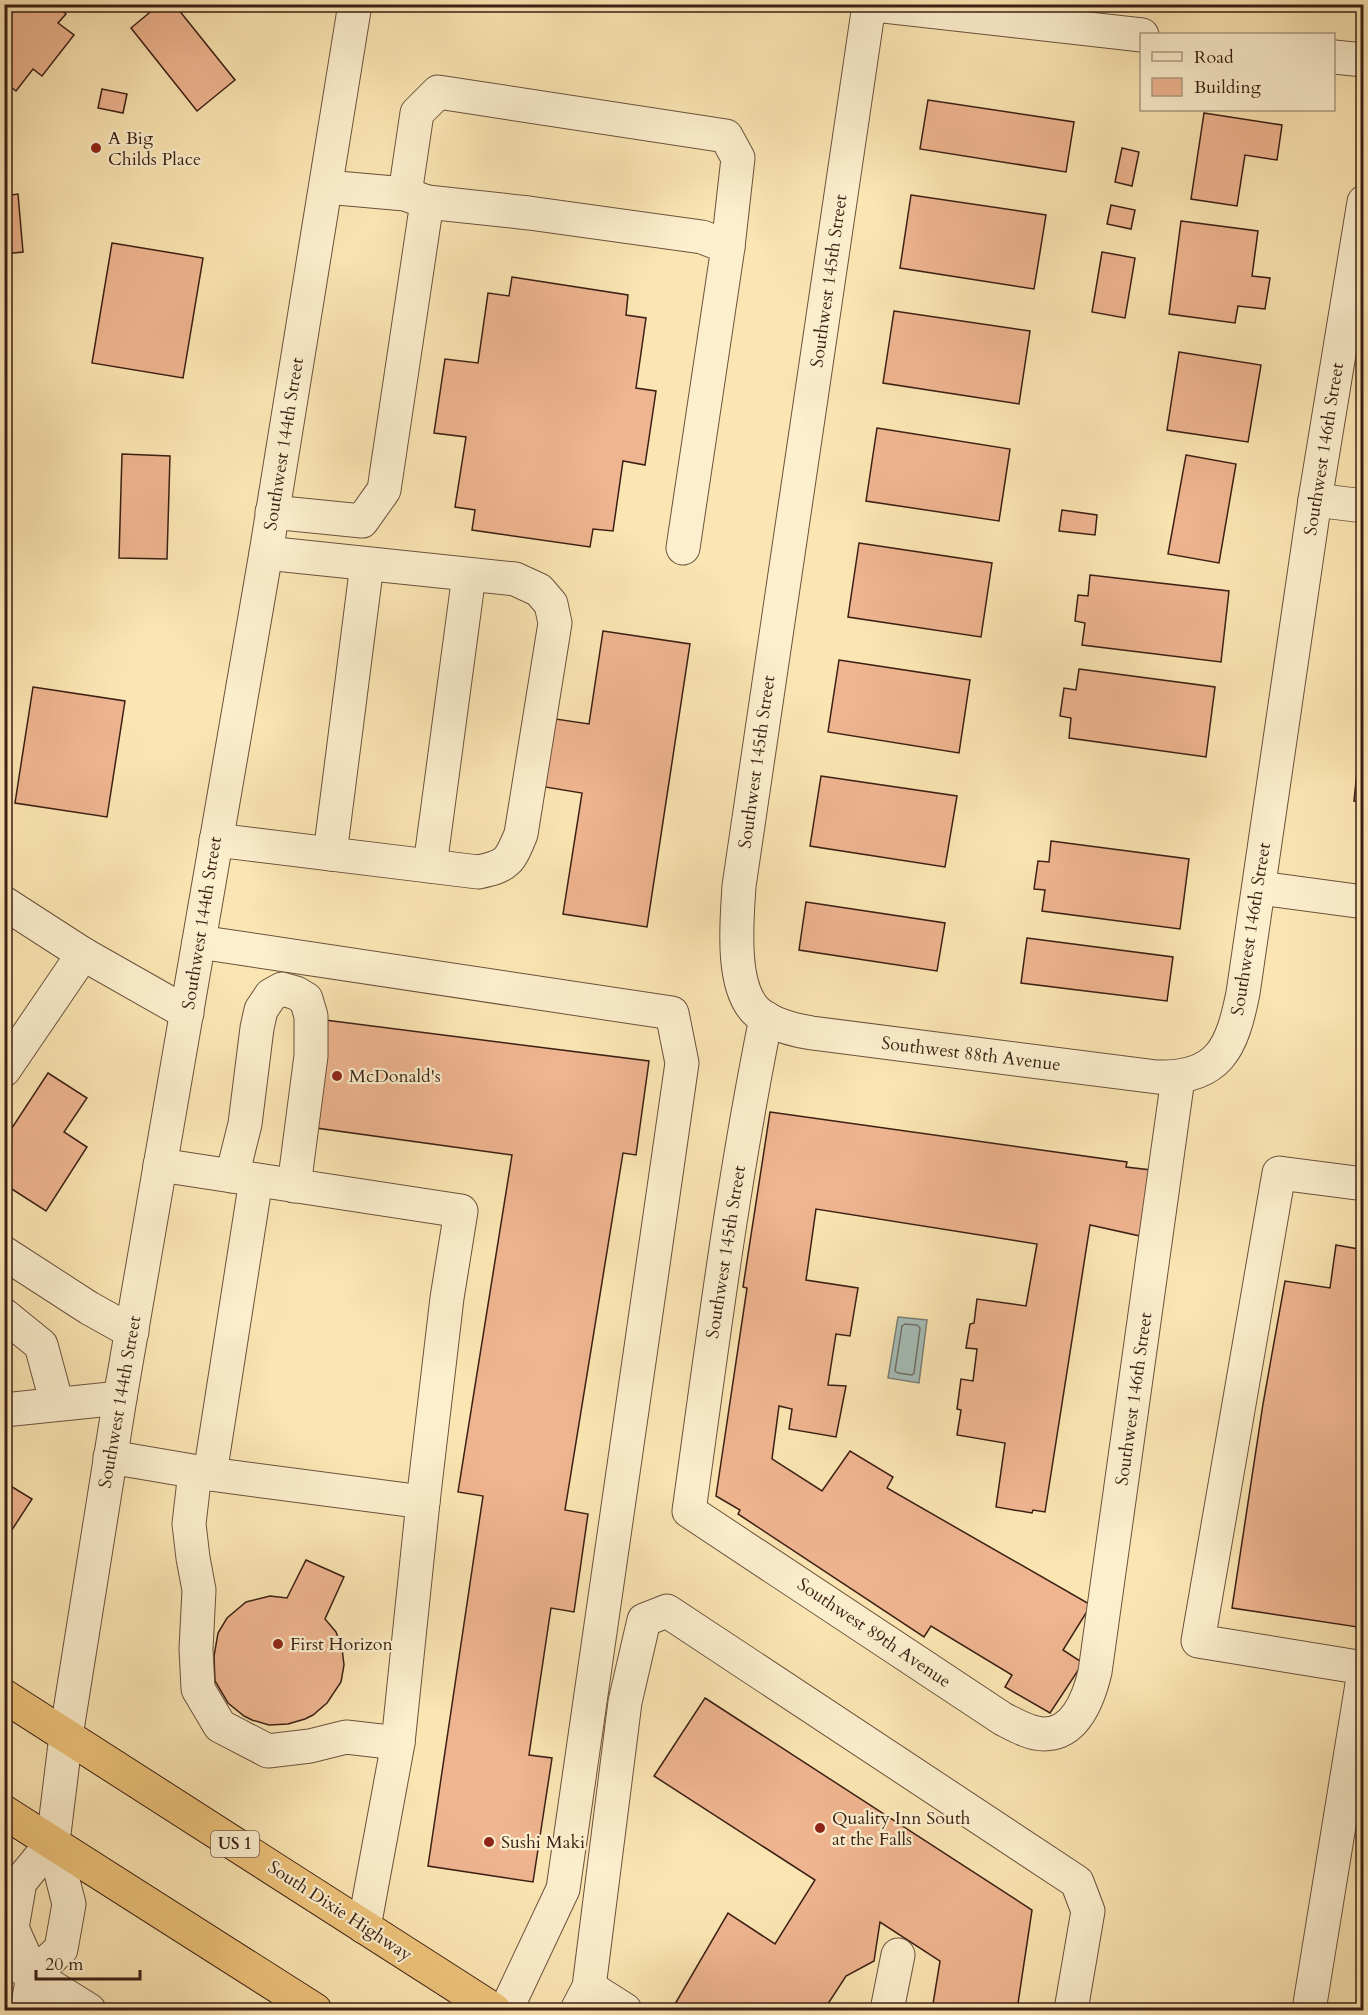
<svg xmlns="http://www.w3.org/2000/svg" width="1368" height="2015" viewBox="0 0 1368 2015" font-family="Cardo,serif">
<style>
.water{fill:#a4bdb8;stroke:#7a7e76;stroke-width:1.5}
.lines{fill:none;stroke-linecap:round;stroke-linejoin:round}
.shore{stroke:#706e66;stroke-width:1.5}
.building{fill:#efb590;stroke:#3b1f14;stroke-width:1.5}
.minor-casing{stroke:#6b513c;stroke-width:35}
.highway-casing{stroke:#3b1f14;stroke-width:35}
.minor{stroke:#fcefce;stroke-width:33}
.highway{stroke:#eec37a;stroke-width:33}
.poi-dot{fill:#8f2418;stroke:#fcefce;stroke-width:2}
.labels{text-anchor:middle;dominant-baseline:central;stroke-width:4.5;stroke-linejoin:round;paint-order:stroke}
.shield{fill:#fcefce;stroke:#755d4c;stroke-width:1.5}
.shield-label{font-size:16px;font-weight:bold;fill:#3b1f14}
.poi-label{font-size:18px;fill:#3b1f14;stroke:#fcefce;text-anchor:start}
.street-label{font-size:18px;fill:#3b1f14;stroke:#fcefce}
</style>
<rect width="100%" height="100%" fill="#fbe6b3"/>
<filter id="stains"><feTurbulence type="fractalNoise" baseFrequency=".00333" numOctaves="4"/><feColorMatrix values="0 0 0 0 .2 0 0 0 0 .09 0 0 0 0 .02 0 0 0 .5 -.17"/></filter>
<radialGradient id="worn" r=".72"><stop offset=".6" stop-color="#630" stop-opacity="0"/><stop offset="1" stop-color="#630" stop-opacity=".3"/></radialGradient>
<path class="water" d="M898,1317L927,1320L919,1383L888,1378Z"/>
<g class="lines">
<path class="shore" d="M905,1324L917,1325L920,1328L914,1373L912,1375L898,1373L895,1371L902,1326Z"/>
</g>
<g class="building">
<path d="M19,4H54L66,14L58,23L74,35L42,76L33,69L16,91L7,84L4,86V23Z"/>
<path d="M160,4H174L235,80L197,111L131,28Z"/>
<path d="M102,89L127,94L123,113L98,108Z"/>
<path d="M928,100L1074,122L1066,172L920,149Z"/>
<path d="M1204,113L1282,125L1277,160L1245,155L1237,206L1191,199Z"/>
<path d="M1122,148L1139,152L1132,186L1115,182Z"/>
<path d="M18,194L23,252L4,254V196Z"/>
<path d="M911,195L1046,215L1034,289L900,268Z"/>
<path d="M1111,205L1135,210L1131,229L1107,224Z"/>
<path d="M1181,221L1258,231L1252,276L1270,278L1265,309L1238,306L1235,323L1169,314Z"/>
<path d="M112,243L203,258L183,378L92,363Z"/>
<path d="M1102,252L1135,258L1125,318L1092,312Z"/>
<path d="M512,277L628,295L626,315L646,318L636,388L656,391L645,465L623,461L613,531L593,529L590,547L472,530L475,510L455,507L466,437L434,433L445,359L478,363L488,293L509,296Z"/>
<path d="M894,311L1030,331L1019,404L883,383Z"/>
<path d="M1179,352L1261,365L1248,442L1167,430Z"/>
<path d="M877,428L1010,449L999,521L866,501Z"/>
<path d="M122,454L170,456L167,559L119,558Z"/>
<path d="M1186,455L1236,464L1219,563L1168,554Z"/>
<path d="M1062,510L1097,515L1095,535L1059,531Z"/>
<path d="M859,543L992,563L981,637L848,617Z"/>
<path d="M1090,575L1229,591L1221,662L1082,645L1085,623L1075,621L1078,595L1088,596Z"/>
<path d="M603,631L690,644L647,927L563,914L582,793L539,786L549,718L589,724Z"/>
<path d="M839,660L970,680L959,753L828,732Z"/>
<path d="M1079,669L1215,687L1206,757L1069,738L1071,718L1060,716L1064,688L1076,690Z"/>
<path d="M33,687L125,701L107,817L15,803Z"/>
<path d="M1360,743H1364V802L1354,801Z"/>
<path d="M821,776L957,796L945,867L810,846Z"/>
<path d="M1051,841L1189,859L1180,929L1042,911L1045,890L1034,889L1038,861L1049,862Z"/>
<path d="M806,902L945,923L937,971L799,950Z"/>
<path d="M1027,938L1173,957L1167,1001L1021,983Z"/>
<path d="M325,1020L649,1061L636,1155L623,1153L565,1510L588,1514L574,1612L551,1608L529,1755L552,1758L533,1882L428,1866L483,1496L458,1492L512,1155L309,1127Z"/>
<path d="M48,1073L87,1098L64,1132L87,1147L46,1211L4,1184V1140Z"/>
<path d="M770,1112L1127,1162L1126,1167L1151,1170L1140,1236L1090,1225L1045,1512L1033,1510L1032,1513L996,1507L1005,1443L957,1435L961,1410L957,1409L961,1379L973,1381L977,1349L966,1348L970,1324L974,1323L977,1299L1026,1306L1037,1244L816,1209L806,1280L858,1288L850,1336L836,1334L828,1385L846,1386L836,1437L789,1429L792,1409L779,1406L772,1459L822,1491L850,1451L893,1477L887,1488L1091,1605L1063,1650L1083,1663L1050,1713L1005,1687L1012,1675L931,1626L924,1637L738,1514L740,1510L716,1496L747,1288L743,1287Z"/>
<path d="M1336,1245L1364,1250V1628L1232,1608L1263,1404L1285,1281L1330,1288Z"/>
<path d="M4,1482L32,1499L4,1542Z"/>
<path d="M306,1560L344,1577L325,1619L336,1632L342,1648L344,1665L341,1682L327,1703L313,1715L305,1719L288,1724L269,1725L252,1720L244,1716L228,1703L215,1681L214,1656L218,1633L227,1618L246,1602L270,1596L287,1598Z"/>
<path d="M705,1698L1032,1910L1017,2010H932L940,1961L880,1922L874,1961L846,1976L824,2010H684L675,2004L728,1913L775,1944L815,1880L654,1776Z"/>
</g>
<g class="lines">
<g class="minor-casing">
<g id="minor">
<path d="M866,4L1142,35"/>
<path d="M869,5L739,886C737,919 730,987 757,1012C772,1025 793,1030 812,1033L1157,1077C1219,1079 1232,1048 1243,993L1315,500L1364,202"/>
<path d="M1334,57L1364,60"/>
<path d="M405,194L417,113L438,92L726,136L738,158L728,247"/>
<path d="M427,202L529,213L702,237L728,247L683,548"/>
<path d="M1315,500L1364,506"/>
<path d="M272,512L362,521L384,490L427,202L405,194L326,187"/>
<path d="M216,840L478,872C508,866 510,861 521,834L555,623L551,604L539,590L515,579L266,553"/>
<path d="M330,854L367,564"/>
<path d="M430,866L469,575"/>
<path d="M1259,888L1364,902"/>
<path d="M4,903L83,954L187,1013"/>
<path d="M199,942L672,1013L682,1063L563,1889L506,2010"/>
<path d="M766,1018C733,1181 712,1346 689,1511L1003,1719C1015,1725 1030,1734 1044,1734C1076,1734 1089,1697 1095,1672L1178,1078"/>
<path d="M4,1070L83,954"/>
<path d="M160,1165L461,1211L447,1298L423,1502"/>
<path d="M232,1176L245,1124L257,1028L261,1010L271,995L282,989L296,993L306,999L311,1016V1056L294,1186"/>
<path d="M1364,1184L1279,1173L1198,1641L1364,1668"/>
<path d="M4,1253L89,1308L132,1332"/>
<path d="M4,1315L41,1345L57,1404"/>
<path d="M4,1410L120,1398"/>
<path d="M110,1457L210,1474L423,1502L398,1743L364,1927"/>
<path d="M195,1472L189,1524L193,1558L199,1590L196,1649L198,1689L220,1726L268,1751L310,1746L346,1737L398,1743"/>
<path d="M210,1474L256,1180"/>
<path d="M17,1965L89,2010"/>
<path d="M33,1975L61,1949L69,1904L53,1842L66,1736L120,1398L266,553L355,4"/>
<path d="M589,1987L625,2010"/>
<path d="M27,2010L33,1975L12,1928L20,1882L53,1842"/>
<path d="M577,2010L589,1987L625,1702L644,1620L667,1611L1077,1882L1088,1911L1071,2010"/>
<path d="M887,2010L898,1955"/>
<path d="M1309,2010L1364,1672"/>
</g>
</g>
<g class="highway-casing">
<g id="highway">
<path d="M4,1696L494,2010"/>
<path d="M4,1812L315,2010"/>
</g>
</g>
<use href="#minor" class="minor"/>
<use href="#highway" class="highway"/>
</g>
<g class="poi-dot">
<circle cx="96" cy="148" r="6"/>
<circle cx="337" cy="1076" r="6"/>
<circle cx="278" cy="1644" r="6"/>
<circle cx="820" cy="1828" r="6"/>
<circle cx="489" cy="1842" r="6"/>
</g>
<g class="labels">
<rect class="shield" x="211" y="1831" width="48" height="26" rx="4.5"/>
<g class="shield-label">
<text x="235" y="1844">US 1</text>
</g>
<g class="poi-label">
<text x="108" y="138">A Big<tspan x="108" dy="21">Childs Place</tspan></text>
<text x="349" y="1076">McDonald's</text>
<text x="290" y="1644">First Horizon</text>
<text x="832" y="1818">Quality Inn South<tspan x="832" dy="21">at the Falls</tspan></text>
<text x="501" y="1842">Sushi Maki</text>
</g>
<g class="street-label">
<text transform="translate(829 281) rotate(-82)">Southwest 145th Street</text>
<text transform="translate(284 444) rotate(-81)">Southwest 144th Street</text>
<text transform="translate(1324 449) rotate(-81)">Southwest 146th Street</text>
<text transform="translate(757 762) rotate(-82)">Southwest 145th Street</text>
<text transform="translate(202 923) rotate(-81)">Southwest 144th Street</text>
<text transform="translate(1251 929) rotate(-81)">Southwest 146th Street</text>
<text transform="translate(971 1054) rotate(7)">Southwest 88th Avenue</text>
<text transform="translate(726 1252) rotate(-81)">Southwest 145th Street</text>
<text transform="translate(1134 1399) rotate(-82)">Southwest 146th Street</text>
<text transform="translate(120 1402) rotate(-80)">Southwest 144th Street</text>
<text transform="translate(874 1633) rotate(34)">Southwest 89th Avenue</text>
<text transform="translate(340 1911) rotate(33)">South Dixie Highway</text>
</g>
</g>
<rect width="1368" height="2015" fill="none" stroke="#fbe6b3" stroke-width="24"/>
<rect x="6" y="6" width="1356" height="2003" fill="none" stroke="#3b1f14" stroke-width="3"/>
<rect x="12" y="12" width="1344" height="1991" fill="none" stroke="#3b1f14" stroke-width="1.5"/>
<rect x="1140" y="33" width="195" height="78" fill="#fcefce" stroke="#af9c84" stroke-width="1.5"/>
<rect x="1152" y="52" width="30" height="9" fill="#fcefce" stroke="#af9c84" stroke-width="1.5"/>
<text x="1194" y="63" font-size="18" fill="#3b1f14">Road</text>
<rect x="1152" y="78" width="30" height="18" fill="#efb590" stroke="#af9c84" stroke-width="1.5"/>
<text x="1194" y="93" font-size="18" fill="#3b1f14">Building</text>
<path d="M36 1970v9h104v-9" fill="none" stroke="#3b1f14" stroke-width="3"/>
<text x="45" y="1970" font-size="18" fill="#3b1f14" stroke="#fcefce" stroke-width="4.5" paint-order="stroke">20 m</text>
<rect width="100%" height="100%" filter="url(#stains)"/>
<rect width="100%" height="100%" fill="url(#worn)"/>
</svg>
